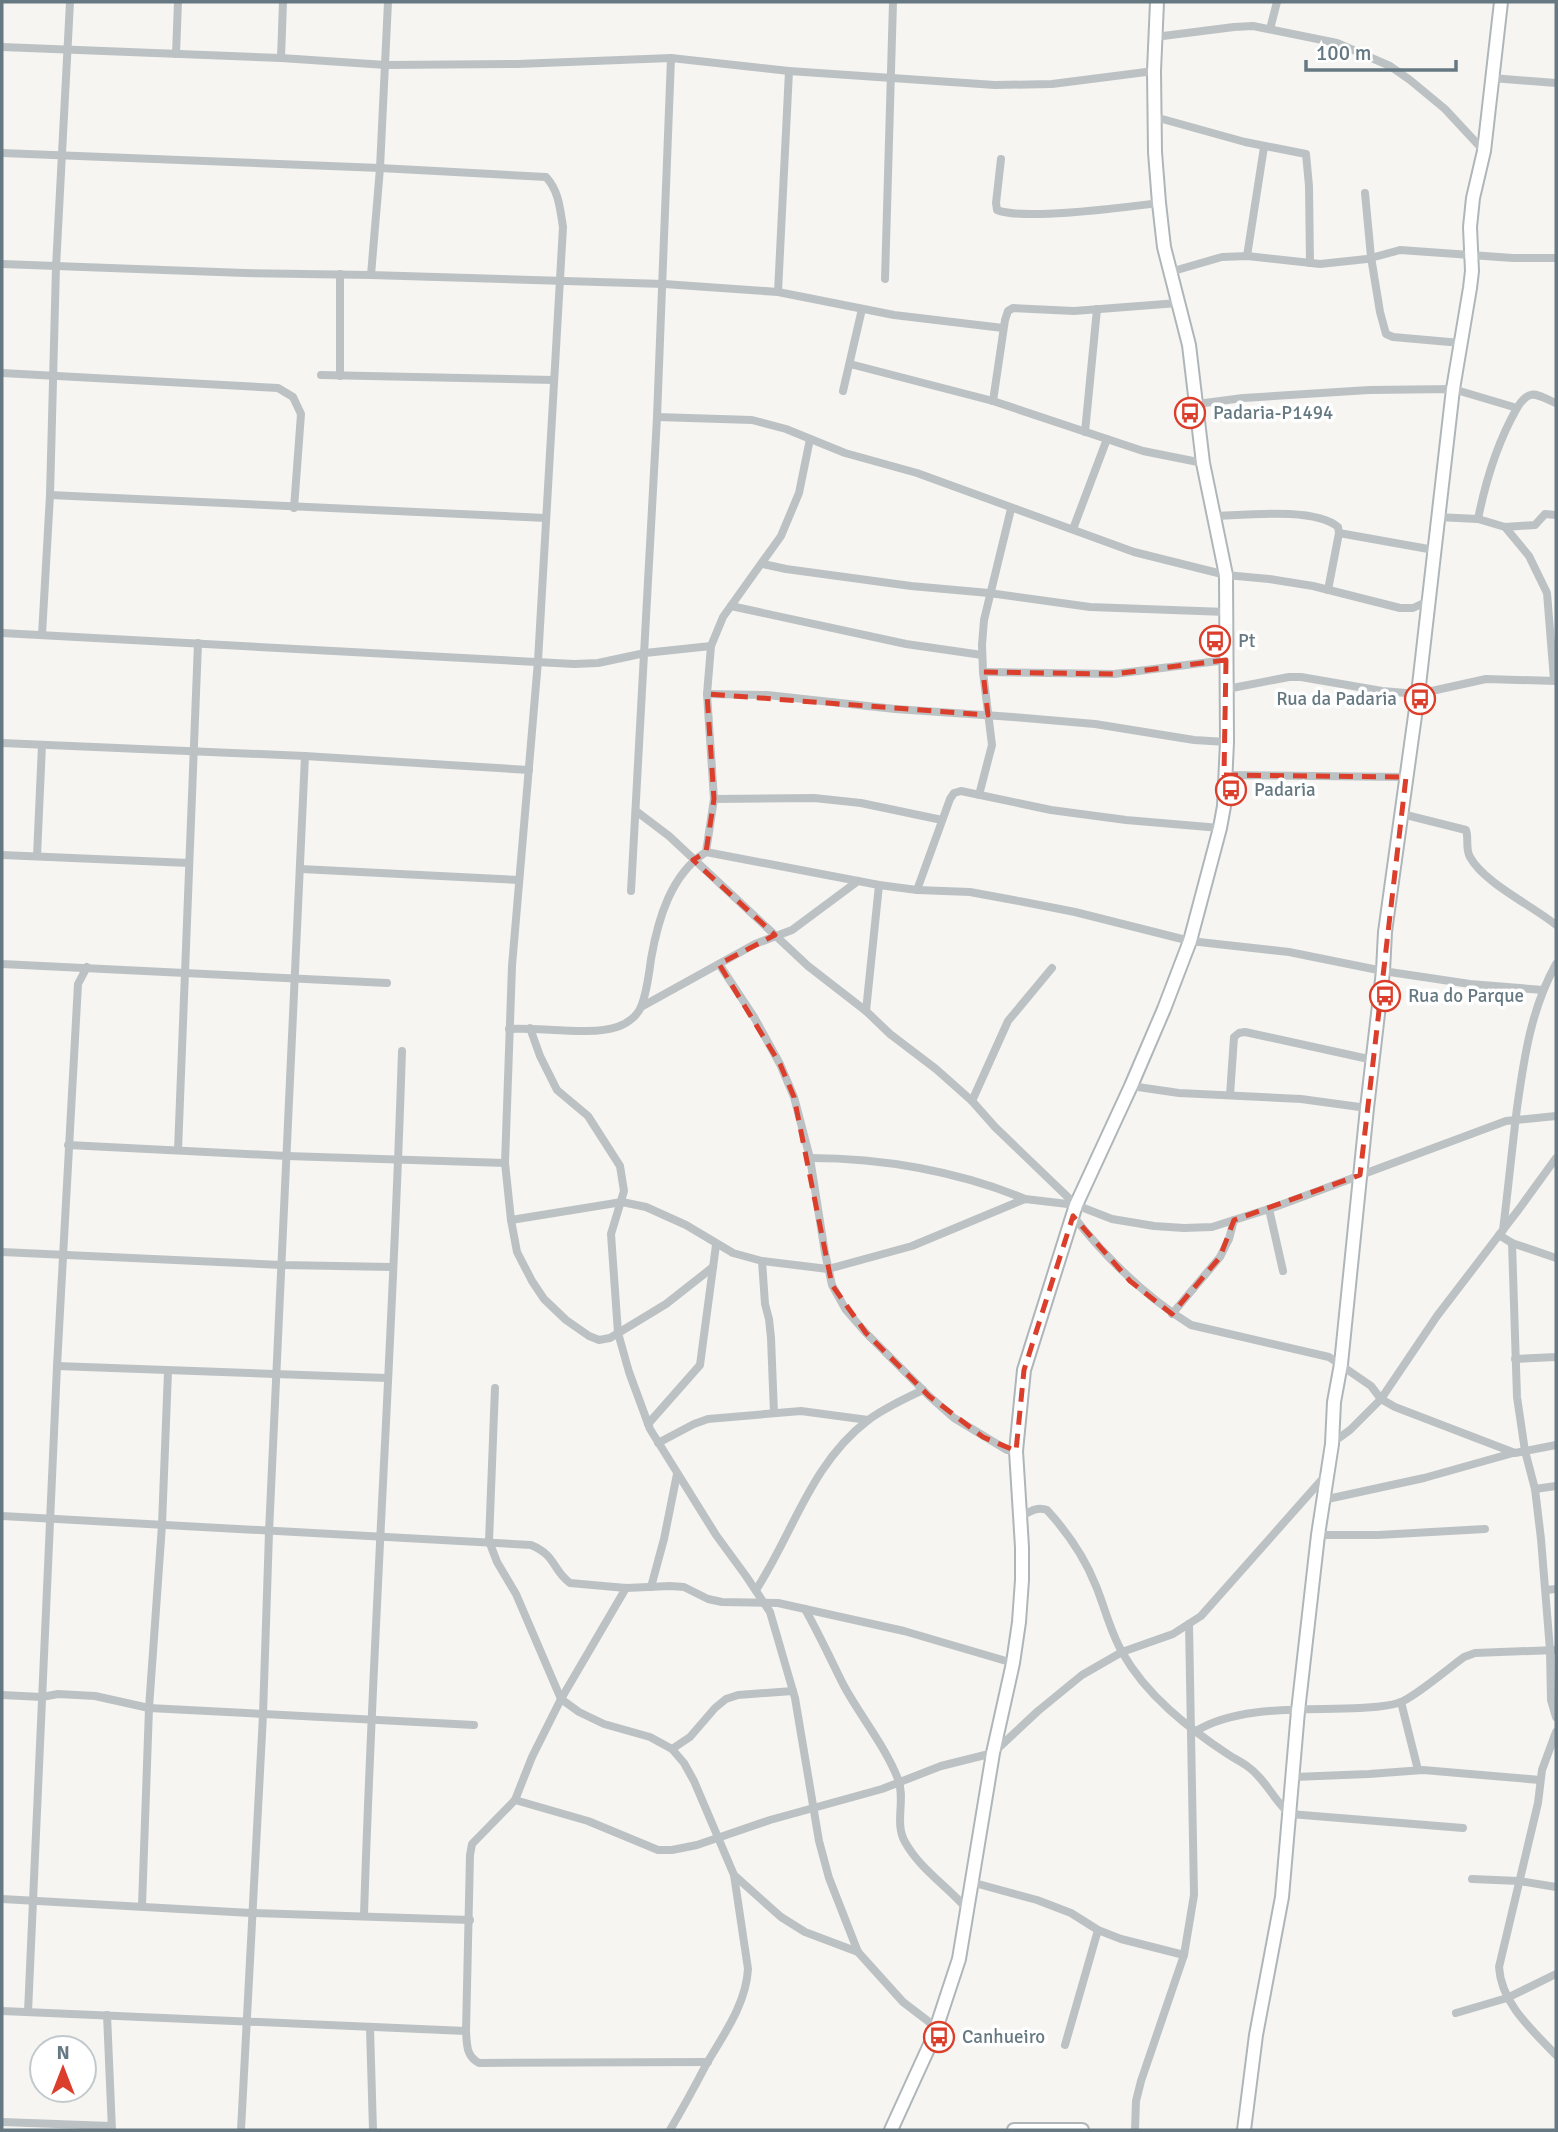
<svg xmlns="http://www.w3.org/2000/svg" width="1558" height="2132" viewBox="0 0 1558 2132" font-family="Signika,sans-serif">
<style>
.lines{fill:none;stroke-linecap:round;stroke-linejoin:round}
.secondary-casing{stroke:#afb6b9;stroke-width:16}
.street{stroke:#bcc2c4;stroke-width:8}
.secondary{stroke:#fff;stroke-width:12}
.marked{fill:none;stroke:#db3f2c;stroke-width:5;stroke-dasharray:14 9;stroke-linejoin:round}
.labels{text-anchor:middle;dominant-baseline:central;stroke-width:7;stroke-linejoin:round;paint-order:stroke}
.poi-label{font-size:19px;fill:#667982;stroke:#fff;text-anchor:start}
</style>
<rect width="100%" height="100%" fill="#f6f5f2"/>
<g class="lines">
<g class="secondary-casing">
<g id="secondary">
<path d="M891,2130L933,2038L959,1959L993,1753L1013,1663L1019,1622L1022,1580V1547L1016,1451L1024,1370L1076,1205L1131,1086L1164,1009L1190,941L1220,828L1224,806L1227,742L1226,575L1203,463L1189,345L1164,247L1159,203L1155,152L1154,71L1157,2"/>
<path d="M1014,2130H1082"/>
<path d="M1244,2130L1256,2035L1282,1897L1298,1711L1318,1535L1332,1444L1334,1402L1341,1364L1367,1108L1383,971L1385,932L1418,694L1453,389L1470,288L1472,271L1470,227L1473,198L1484,151L1501,2"/>
</g>
</g>
<g class="street">
<path d="M1270,29L1277,2"/>
<path d="M1155,37L1234,27L1253,26L1337,43L1390,66L1410,80L1445,109L1484,151"/>
<path d="M2,47L281,58L386,65L517,64L671,58L789,71L995,85L1052,84L1154,71"/>
<path d="M176,54L178,2"/>
<path d="M281,58L283,2"/>
<path d="M1492,78L1556,83"/>
<path d="M1155,117L1245,142L1306,154L1309,186L1310,263"/>
<path d="M2,153L380,168L546,177C559,191 560,209 563,227L538,661L512,966L505,1163L511,1220L517,1252L532,1281L544,1299L566,1320L589,1336L599,1340L610,1338L666,1304L713,1267"/>
<path d="M1001,159L996,203L997,210C1023,221 1126,207 1159,203"/>
<path d="M1365,193L1371,257L1380,312L1386,334L1393,337L1461,343"/>
<path d="M1247,256L1264,147"/>
<path d="M2,264L245,273L371,275L664,284L778,292L894,315L1003,328"/>
<path d="M1170,272L1222,257L1247,256L1320,264L1367,259L1400,250L1513,258H1556"/>
<path d="M340,274V376"/>
<path d="M371,275L380,168L388,2"/>
<path d="M885,279L893,2"/>
<path d="M778,292L789,71"/>
<path d="M850,364L993,401L1143,451L1203,463"/>
<path d="M2,373L278,388L293,397L301,414L294,508"/>
<path d="M321,375L553,380"/>
<path d="M843,391L862,309"/>
<path d="M993,401L1005,320L1008,311L1013,308L1074,311L1178,303"/>
<path d="M1197,404L1243,398L1369,390L1453,389L1517,408C1530,387 1537,395 1556,403"/>
<path d="M657,417L752,420L786,429L845,453L917,473L1134,552L1226,575L1269,579L1313,586L1400,608H1413L1428,601"/>
<path d="M1085,432L1097,309"/>
<path d="M50,495L546,518"/>
<path d="M1215,516C1244,515 1315,507 1338,527L1339,533L1328,590"/>
<path d="M1437,517L1478,519L1505,527L1535,525L1545,514L1556,515"/>
<path d="M1478,519C1486,479 1497,443 1517,408"/>
<path d="M1505,527L1529,556L1547,593L1554,680"/>
<path d="M1073,529L1107,439"/>
<path d="M1339,533L1434,550"/>
<path d="M763,564L786,569L911,586L989,593L1090,607L1226,612"/>
<path d="M731,606L906,644L982,655"/>
<path d="M2,633L574,664L598,663L645,653L711,646"/>
<path d="M42,635L50,495L56,267L70,2"/>
<path d="M983,672L1114,674L1226,660"/>
<path d="M1227,689L1289,677H1301L1382,691L1418,694L1486,679L1556,681"/>
<path d="M707,694L767,695L895,709L1013,717L1095,724L1194,740L1227,742"/>
<path d="M2,743L305,756L529,770"/>
<path d="M1224,775L1406,777"/>
<path d="M979,795L992,745L983,672L982,645L984,620L1011,509"/>
<path d="M714,799L814,798L861,803L942,820"/>
<path d="M636,811L669,836L808,966L866,1011L890,1034L936,1069L972,1101L995,1127L1076,1205"/>
<path d="M1402,814L1466,830C1469,839 1465,848 1470,857C1484,883 1533,906 1556,925"/>
<path d="M706,852L879,885L917,890L970,892L1024,902L1075,912L1190,941L1289,952L1383,971L1470,984L1543,990"/>
<path d="M2,855L189,863"/>
<path d="M37,856L42,745"/>
<path d="M301,869L519,880"/>
<path d="M917,890L950,799L954,793L961,791L1051,810L1126,820L1220,828"/>
<path d="M631,891L657,417L671,58"/>
<path d="M2,964L387,983"/>
<path d="M719,964L754,1017L780,1064L794,1097L810,1158L825,1253L832,1285L846,1310L866,1333L929,1396L954,1418L1007,1450L1016,1451"/>
<path d="M641,1007L755,944L792,930L858,881"/>
<path d="M866,1011L879,885"/>
<path d="M530,1028L540,1056L557,1090L588,1116L620,1166L624,1191L611,1234L618,1333L629,1372L650,1429L716,1535L746,1576L770,1612L795,1698L819,1841L829,1878L858,1952L903,2002L937,2028"/>
<path d="M509,1029C539,1027 591,1036 617,1027C627,1024 637,1016 641,1007C647,992 649,974 651,959C658,919 671,874 706,852L714,799L707,694L711,646L723,617L781,536L799,493L810,439"/>
<path d="M1131,1086L1179,1093L1301,1099L1367,1108"/>
<path d="M1230,1095L1234,1037L1239,1033L1245,1032L1373,1060"/>
<path d="M972,1101L1008,1021L1052,968"/>
<path d="M68,1145L287,1156L505,1163"/>
<path d="M178,1150L198,643"/>
<path d="M810,1158C882,1158 958,1171 1025,1199"/>
<path d="M1269,1209L1283,1271"/>
<path d="M1073,1216C1107,1259 1144,1296 1191,1325L1329,1357L1371,1386L1381,1399L1395,1407L1515,1453L1556,1445"/>
<path d="M511,1220L622,1202L646,1207L686,1225L733,1253L762,1261L828,1269L912,1246L1025,1199L1076,1205L1112,1219L1154,1226L1184,1228L1212,1227L1275,1207L1506,1121L1556,1116"/>
<path d="M1503,1230C1508,1190 1512,1149 1517,1108C1524,1058 1531,1009 1556,964"/>
<path d="M1499,1235L1512,1243L1556,1258"/>
<path d="M1512,1243L1517,1397L1525,1451L1535,1489L1541,1539L1550,1650L1551,1700L1556,1717"/>
<path d="M2,1252L282,1265L392,1267"/>
<path d="M762,1261L765,1304L769,1319L771,1338L774,1413"/>
<path d="M1172,1314L1220,1257L1229,1239L1234,1220"/>
<path d="M1515,1359L1556,1357"/>
<path d="M57,1366L387,1378"/>
<path d="M495,1388L489,1541L497,1562L516,1594L561,1699L579,1712L604,1724L650,1737L672,1749L684,1763L694,1781L734,1875L781,1917L805,1932L858,1952"/>
<path d="M648,1424L700,1365L716,1245"/>
<path d="M658,1443L694,1424L708,1419L801,1411L868,1420"/>
<path d="M1332,1443L1350,1430L1381,1399L1437,1316L1519,1209L1556,1158"/>
<path d="M1535,1489L1556,1486"/>
<path d="M1323,1500L1424,1478L1513,1453"/>
<path d="M2,1516L531,1545C557,1556 552,1570 570,1583L626,1588L670,1586L684,1587L708,1599L722,1602L778,1603L904,1631L1013,1663"/>
<path d="M1020,1517C1029,1512 1037,1506 1047,1510C1068,1533 1085,1558 1096,1586C1105,1608 1110,1631 1122,1652C1146,1695 1188,1728 1229,1755C1235,1759 1242,1762 1247,1766C1266,1779 1273,1800 1290,1814L1463,1828"/>
<path d="M1318,1535H1378L1485,1529"/>
<path d="M651,1587L664,1539L677,1474"/>
<path d="M756,1590C793,1533 811,1464 867,1421C884,1408 904,1399 923,1390"/>
<path d="M1546,1590L1556,1589"/>
<path d="M805,1609C819,1634 831,1660 844,1686C861,1717 885,1746 898,1779C906,1799 894,1823 905,1842C920,1869 947,1886 967,1909"/>
<path d="M2,1695L42,1697L58,1694L95,1696L149,1708L474,1725"/>
<path d="M1401,1702L1418,1770"/>
<path d="M1196,1731C1240,1704 1309,1711 1360,1708C1373,1707 1386,1707 1398,1703C1411,1700 1450,1667 1464,1657L1475,1653L1556,1650"/>
<path d="M1556,1732L1542,1770L1538,1803L1499,1967C1501,2003 1532,2030 1556,2055"/>
<path d="M672,1749L690,1737L715,1708L726,1699L738,1695L793,1691"/>
<path d="M1294,1777L1369,1774L1423,1770L1540,1780"/>
<path d="M515,1800L588,1821L658,1850H672L697,1845L770,1820L882,1789L941,1766L993,1753L1038,1711L1082,1675L1122,1652L1173,1634L1201,1616L1326,1475"/>
<path d="M1472,1879L1519,1881L1556,1887"/>
<path d="M971,1882L1037,1900L1071,1913L1098,1930L1121,1939L1184,1955"/>
<path d="M2,1899L251,1913L470,1920"/>
<path d="M142,1906L149,1708L162,1525L168,1371"/>
<path d="M364,1915C373,1627 393,1339 402,1051"/>
<path d="M2,2011L466,2031L470,1855L472,1844L515,1800L532,1757L561,1699L626,1588"/>
<path d="M28,2012L57,1366L78,984L87,967"/>
<path d="M1456,2013L1507,1998L1556,1974"/>
<path d="M107,2015L112,2130"/>
<path d="M370,2028L373,2130"/>
<path d="M466,2031C467,2045 466,2056 479,2063L708,2062"/>
<path d="M1065,2045L1098,1930"/>
<path d="M2,2122L111,2126"/>
<path d="M241,2130L263,1715L269,1532L305,756"/>
<path d="M670,2130C683,2108 695,2086 707,2063C724,2034 746,2004 748,1969L734,1875"/>
<path d="M1135,2130L1136,2101L1141,2081L1184,1955L1194,1895L1189,1624"/>
</g>
<use href="#secondary" class="secondary"/>
</g>
<path class="marked" d="M1226,660L1224,775L1406,777L1360,1175L1234,1220L1220,1257L1172,1314L1130,1281L1073,1216L1024,1370L1016,1451L983,1437L929,1396L866,1333L832,1285L794,1097L780,1064L719,964L775,935L693,860L706,852L714,799L707,694L988,715L983,672L1114,674Z"/>
<defs>
<g id="bus-ring" transform="scale(1.575)"><circle r="9.5" fill="#fff" stroke="#db3f2c" stroke-width="1.5"/><path d="M-5-6H5V4H4V6H2V4H-2V6H-4V4H-5ZM-3.5-4V0h7V-4ZM-3.5 1.2v1.5H-2V1.2ZM2 1.2v1.5H3.5V1.2Z" fill="#db3f2c"/></g>
</defs>
<g fill-rule="evenodd">
<use href="#bus-ring" x="1190" y="413"/>
<use href="#bus-ring" x="1215" y="641"/>
<use href="#bus-ring" x="1420" y="699"/>
<use href="#bus-ring" x="1231" y="790"/>
<use href="#bus-ring" x="1385" y="996"/>
<use href="#bus-ring" x="939" y="2037"/>
</g>
<g class="labels">
<g class="poi-label">
<text x="1213" y="413">Padaria-P1494</text>
<text x="1238" y="641">Pt</text>
<text x="1397" y="699" text-anchor="end">Rua da Padaria</text>
<text x="1254" y="790">Padaria</text>
<text x="1408" y="996">Rua do Parque</text>
<text x="962" y="2037">Canhueiro</text>
</g>
</g>
<rect width="1558" height="2132" fill="none" stroke="#667982" stroke-width="7"/>
<g transform="translate(63 2069)"><circle r="33" fill="#ffffff" stroke="#c2c9cd" stroke-width="2"/>
<path d="M0-5L12 26L0 18L-12 26Z" fill="#db3f2c"/>
<text y="-10" font-size="19" font-weight="bold" text-anchor="middle" fill="#667982">N</text>
</g>
<path d="M1306 60v10h150v-10" fill="none" stroke="#667982" stroke-width="3.5"/>
<text x="1316" y="60" font-size="21" fill="#667982" stroke="#ffffff" stroke-width="5" paint-order="stroke">100 m</text>
</svg>
